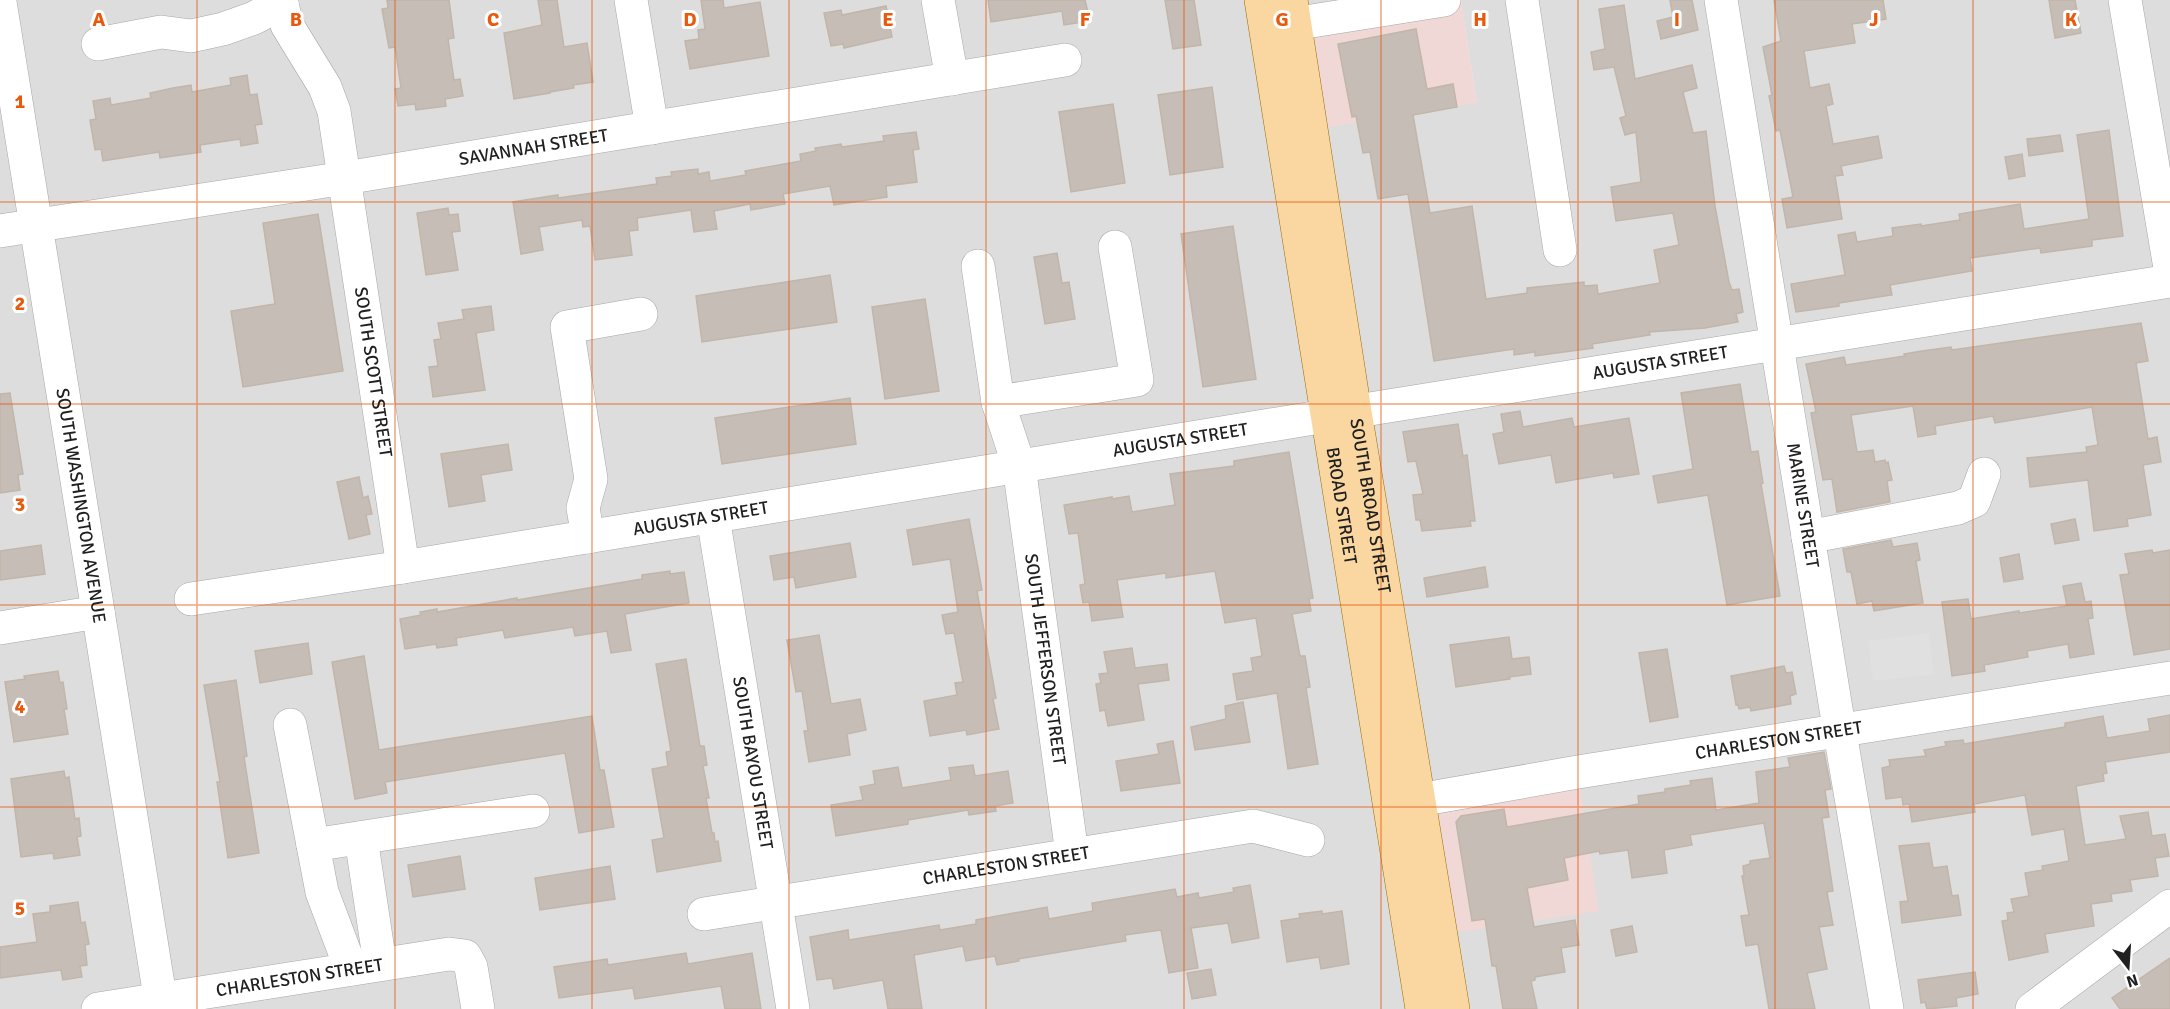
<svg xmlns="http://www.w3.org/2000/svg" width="2170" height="1009" viewBox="0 0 2170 1009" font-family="Signika,sans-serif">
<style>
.residential{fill:#dedddd}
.commercial{fill:#f0d8d6}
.parking{fill:#e0e0e0}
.building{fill:#c5bdb6;stroke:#c2b5a9;stroke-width:1.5}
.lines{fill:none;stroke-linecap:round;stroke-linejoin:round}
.minor-casing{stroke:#a7a7a7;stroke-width:34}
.major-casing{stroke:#996d03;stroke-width:34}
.minor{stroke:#fff;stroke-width:33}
.major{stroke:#fad7a1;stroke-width:33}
.grid{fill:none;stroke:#e8590c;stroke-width:1.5;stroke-opacity:0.55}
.labels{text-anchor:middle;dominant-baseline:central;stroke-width:6;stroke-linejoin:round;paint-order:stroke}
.street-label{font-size:18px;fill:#202020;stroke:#fff}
.grid-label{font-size:20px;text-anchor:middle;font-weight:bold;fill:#e8590c;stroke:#fff;stroke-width:6;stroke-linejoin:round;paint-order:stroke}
</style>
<rect width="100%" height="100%" fill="#f0ede6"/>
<path class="residential" d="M0,0H1444L1477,103L1461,0H2170V1009H0Z"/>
<g class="commercial">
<path d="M1444,0H1461L1477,103L1311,130L1295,24Z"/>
<path d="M1578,772L1599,911L1441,935L1430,798Z"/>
</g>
<path class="parking" d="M1929,633L1934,674L1873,681L1868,641Z"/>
<g class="building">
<path d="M387,0H449L454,38L448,39L454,80L460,79L463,96L445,99L446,106L416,110L415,104L398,106L395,89L401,88L395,47L389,48L382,9L388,8Z"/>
<path d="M538,0H557L564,47L587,43L593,82L573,85L574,88L550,92V93L514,99L504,33L542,25Z"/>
<path d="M701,0H723L724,8L760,2L769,56L690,69L685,41L699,39L698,30L705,29Z"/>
<path d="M988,0H1085L1090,21L1064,25L1062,11L991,22Z"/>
<path d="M1165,0H1194L1201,45L1173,49Z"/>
<path d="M1670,0H1692L1698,30L1661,39L1657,21L1673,17Z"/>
<path d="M1774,0H1883L1886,19L1852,24L1855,43L1804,51L1810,88L1829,84L1833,104L1826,106L1833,144L1878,136L1882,158L1841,166L1843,175L1835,176L1842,219L1787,228L1782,199L1793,197L1780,130L1776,131L1769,96L1772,95L1763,47L1781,41Z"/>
<path d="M2049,0H2075L2081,33L2055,38Z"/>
<path d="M1624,5L1635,79L1692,65L1697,88L1683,92L1693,133L1706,131L1715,206L1729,282L1732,290L1739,289L1743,312L1736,314L1738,322L1705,328L1649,332L1650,335L1592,344L1593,348L1535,356V352L1514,355V349L1434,361L1408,194L1378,199L1370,152L1363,153L1356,116L1352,117L1338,44L1416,29L1427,89L1453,84L1457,107L1413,115L1418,144L1430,213L1472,206L1486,299L1527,293V288L1584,282V286L1597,285L1598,294L1660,283L1654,250L1679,245L1673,213L1616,221L1611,187L1641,182L1636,132L1625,135L1620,118L1626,116L1614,67L1594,70L1591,52L1605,49L1599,9Z"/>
<path d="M886,6L892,37L844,48L843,44L831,46L824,13L841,10L842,15Z"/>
<path d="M247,75L250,95L257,94L262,124L255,125L258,143L241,146L240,139L200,145L201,152L160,158L159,152L103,161L101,149L95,150L90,120L96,119L93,101L110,98L111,105L151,98L150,93L173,88L191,85L192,92L231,85L230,78Z"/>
<path d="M1212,87L1223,167L1170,175L1158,95Z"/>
<path d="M1113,104L1125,183L1071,192L1059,112Z"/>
<path d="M2109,130L2123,236L2092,240V246L2041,253L2040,248L1970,258L1972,271L1890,285L1892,295L1839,303V306L1796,312L1791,284L1845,275L1838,235L1855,232L1857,242L1893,236L1892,228L1921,224V226L1960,220L1959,214L2020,204L2024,229L2089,219L2077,135Z"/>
<path d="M916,132L919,149L913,150L917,182L886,186L887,197L834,205L830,186L783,194L785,204L751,210L750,204L714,211L717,229L694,232L691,210L637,218L638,230L629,231L632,255L595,260L590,226L583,227L582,220L539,227L543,250L521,254L513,202L558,195V198L657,184L656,178L672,176L671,172L698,169V174L709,172L710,181L746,175L745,171L801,161L800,154L816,151L815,148L841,144L842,147L884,141L883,136Z"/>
<path d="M2060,135L2063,151L2029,156L2027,139Z"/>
<path d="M2022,154L2025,176L2009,179L2005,157Z"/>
<path d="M448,208L449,215L458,214L460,231L452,232L458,270L426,275L417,213Z"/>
<path d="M318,214L343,371L243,387L231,311L275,304L263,223Z"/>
<path d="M1233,226L1256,379L1203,387L1181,234Z"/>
<path d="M1057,253L1062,283L1069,282L1075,319L1045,324L1034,257Z"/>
<path d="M830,275L837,322L702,342L696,296Z"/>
<path d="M925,299L939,391L885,399L872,307Z"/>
<path d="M491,306L494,330L476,333L485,390L433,397L429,367L438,366L434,340L441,339L438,323L464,319L462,310Z"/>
<path d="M2141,323L2148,361L2136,363L2148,439L2157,437L2161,462L2143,465L2151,515L2127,519L2128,526L2094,531L2088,480L2030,487L2027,458L2087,452L2086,447L2098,445L2092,407L1995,423L1993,416L1935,426L1936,434L1918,437L1913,406L1851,415L1857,452L1873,450L1875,462L1885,460L1886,463L1888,462L1892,480L1887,481L1890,502L1837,512L1832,479L1823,480L1811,413L1816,412L1806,364L1844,357L1846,365L1905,356L1904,354L1922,351L1951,347L1952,350Z"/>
<path d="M1740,384L1751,452L1758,451L1763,483L1761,484L1780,596L1727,605L1708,495L1658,503L1653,476L1693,469L1681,393Z"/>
<path d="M10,393L23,474L18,475L20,490L0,493V394Z"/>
<path d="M850,398L856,444L722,464L715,418Z"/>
<path d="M1520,411L1523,427L1572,418L1574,427L1629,418L1639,474L1614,478L1613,473L1556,483L1551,455L1499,464L1493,434L1504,432L1501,414Z"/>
<path d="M1458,424L1463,456L1467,455L1475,521H1470L1471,526L1422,531L1420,520H1416L1413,495L1423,494L1416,461L1408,462L1403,432Z"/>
<path d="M508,444L512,470L481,475L485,501L449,507L441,454Z"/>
<path d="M1289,452L1313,598L1309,599L1311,611L1292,614L1300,656H1305L1310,687L1306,688L1318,764L1288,769L1277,693L1237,700L1233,674L1253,671L1251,658L1262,656L1256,618L1225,623L1215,571L1166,578V573L1117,580L1123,617L1092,621L1089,602L1083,603L1080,585L1085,584L1078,533L1069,534L1064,505L1112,497V499L1129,496L1132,512L1175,505L1170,474L1234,466V461Z"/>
<path d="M359,477L363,498L368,496L372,514L366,515L370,534L349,539L337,482Z"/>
<path d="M969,519L982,590L977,591L996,698L993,699L999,729L967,735L966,730L930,736L924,701L957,695L955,683L963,682L954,633L946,634L942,615L958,612L950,559L913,565L907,530Z"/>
<path d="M2075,519L2079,540L2055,544L2051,524Z"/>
<path d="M1891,540L1893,547L1917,543L1920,560L1916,561L1923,603L1874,611L1872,601L1857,604L1851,572H1847L1843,549Z"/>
<path d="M850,543L856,577L796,588L794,577L774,580L770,556Z"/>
<path d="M41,545L45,574L0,580V551Z"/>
<path d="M2152,550L2153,553L2170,550V649L2134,655L2120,575L2129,574L2125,554Z"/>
<path d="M2019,554L2023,579L2004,582L2000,558Z"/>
<path d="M1485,567L1488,587L1427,597L1424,578Z"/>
<path d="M670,571V574L684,572L689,603L625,614L631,650L611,653L607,631L575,636L573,627L505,638L503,630L456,638L457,645L437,648L436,644L405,649L400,619L421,615L420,612L437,609V612L517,598V600L642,579V575Z"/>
<path d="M2081,583L2085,602L2091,601L2093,618L2088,619L2094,654L2070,658L2068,644L2027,651L2028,657L1984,665L1985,671L1952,676L1942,602L1968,599L1971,619L2019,611V613L2067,606L2063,586Z"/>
<path d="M819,635L831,704L860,699L866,730L847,734L850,755L809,762L804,731H808L802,691L796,692L787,640Z"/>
<path d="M1509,637L1512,659L1529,657L1531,674L1509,677L1510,679L1456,687L1450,645Z"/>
<path d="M308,643L312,674L260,683L255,651Z"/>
<path d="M1132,648L1135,668L1167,664L1169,680L1138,684L1144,720L1108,726L1105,710L1100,711L1096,684L1101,683L1099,674L1108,673L1104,652Z"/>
<path d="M1667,649L1678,717L1650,722L1639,653Z"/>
<path d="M364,656L379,750L592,716L600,770H604L614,827L579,833L565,753L385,782L387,793L355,799L332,662Z"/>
<path d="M686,659L700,746H704L707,765L703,766L709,798H706L712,833H714L715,842L718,841L721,861L657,872L652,840L664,838L652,769L668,766L666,752L671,751L656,664Z"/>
<path d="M1784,666L1786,673L1792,672L1796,694L1790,696L1791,704L1751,711L1750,707L1739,709L1738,705H1736L1731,676Z"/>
<path d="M58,671L60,683L63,682L67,709H64L68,734L14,742L5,682L25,679L24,676Z"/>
<path d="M236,680L247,756L244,757L259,853L228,858L217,782H220L204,685Z"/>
<path d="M1243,702L1250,742L1195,750L1191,727L1226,719L1225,706Z"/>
<path d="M2170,715V752L2105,762L2107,773L2103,774L2104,781L2076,786L2085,845L2126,839L2120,816L2148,812L2152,836L2165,834L2169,856L2155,858L2158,876L2130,880L2132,891L2111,894L2112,901L2091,904L2094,926L2045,934L2048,952L2009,960L2002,921L2008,920L2007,913L2014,912L2011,899L2029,896L2025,873L2043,870L2042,866L2069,861L2064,829L2032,835L2025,795L1974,804L1975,812L1912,822L1909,804L1903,805L1902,797L1886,799L1882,768L1890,766L1889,760L1926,756L1924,750L1946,746L1945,742L1963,740L1964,744L2065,727V723L2103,716L2107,738L2150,731L2148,719Z"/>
<path d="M1173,741L1180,783L1121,791L1116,761L1159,754L1157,744Z"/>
<path d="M1824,752L1831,789L1825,790L1829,817L1822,818L1833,891L1827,892L1833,925L1819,927L1827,969L1807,973L1815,1009H1769L1758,944L1746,946L1741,916L1749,915L1742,876H1744L1743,866L1750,864V861L1770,858L1764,823L1690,835L1692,845L1664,850L1667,873L1632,878L1628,850L1600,854L1599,851L1564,858L1568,880L1527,888L1534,927L1575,920L1579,945L1561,948L1565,972L1535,977V980L1531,981L1537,1009H1503L1496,966H1492L1485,919L1472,921L1456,822L1461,816L1504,809L1507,827L1639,804L1638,796L1665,792V789L1691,785L1690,781L1712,778L1716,810L1759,803L1756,772L1790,767L1788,758Z"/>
<path d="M973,765L975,776L1008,771L1013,803L995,806L996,811L969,815L968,810L908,820V824L836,836L831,805L863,800L860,787L875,784L873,771L898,767L902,788L951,780L949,768Z"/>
<path d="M64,771L65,778L69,777L75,819L79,818L81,836L77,837L80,855L54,859L53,853L21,857L11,779Z"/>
<path d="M1929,843L1933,868L1947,866L1952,896L1958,895L1961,915L1902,923L1900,902L1908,901L1899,846Z"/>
<path d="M460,856L465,889L413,897L408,865Z"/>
<path d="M610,866L615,899L540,910L535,878Z"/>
<path d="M1250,885L1259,938L1232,943L1228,923L1191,928L1198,968L1169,973L1161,930L1125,935L1126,941L1018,959L1019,961L997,965L995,956L966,961L963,946L914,955L922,1009H888L883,980L834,989L832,978L817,980L810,937L848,930L849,940L939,925L940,930L976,924V920L1047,907L1049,919L1093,911L1092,903L1175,889L1177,897L1198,893L1199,898L1234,892L1233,888Z"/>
<path d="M78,902L81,923L85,922L89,944L85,945L87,965L80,966L82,977L63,980L61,970L0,978V947L37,942L33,914L50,912V906Z"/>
<path d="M1322,911V914L1342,911L1349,964L1321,969L1319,957L1287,962L1281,921L1300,918L1299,914Z"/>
<path d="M1632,926L1637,952L1616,956L1611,930Z"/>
<path d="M686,953L688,964L752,953L761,1009H725L721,986L635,999L633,988L559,998L554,967L607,959L608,965Z"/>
<path d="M2170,958V1009H2120L2112,998Z"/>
<path d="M1211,969L1216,995L1192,999L1187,973Z"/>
<path d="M1975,972L1978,994L1956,998L1957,1006L1927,1009L1925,1002L1921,1003L1918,980Z"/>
</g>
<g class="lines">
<g class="minor-casing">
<g id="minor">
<path id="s1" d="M281,0L287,25L325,87L334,111L403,567"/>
<path d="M631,0L652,128"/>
<path d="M938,0L952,79"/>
<path d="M1522,0L1560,250"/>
<path id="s2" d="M1721,0L1836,709L1887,1009"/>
<path d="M2125,0L2170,268"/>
<path id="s3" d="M0,2L162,1009"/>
<path d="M1268,28L1444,0"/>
<path d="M98,44L161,32L191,36L223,29L254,18L282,3"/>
<path id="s4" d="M0,231L345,178L1065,60"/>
<path id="s5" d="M978,266L998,402L1019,466L1072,854"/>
<path d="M998,402L1137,380L1115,247"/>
<path id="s6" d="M713,517L793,1009"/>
<path d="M588,537L583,508L591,479L567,327L641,314"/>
<path d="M1808,537L1958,508L1974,501L1984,474"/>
<path id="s7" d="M191,599L403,567L1326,416L2170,281"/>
<path d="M0,628L98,612"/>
<path d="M290,725L322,892L351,969"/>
<path id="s8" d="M1391,803L1417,798H1430L1578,772L2170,678"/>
<path d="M361,838L380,964"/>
<path d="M313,845L533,811"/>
<path id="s9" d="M704,914L1253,826L1308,840"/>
<path id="s10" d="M98,1009L449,954L465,956L471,967L478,1009"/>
<path d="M2032,1009L2170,906"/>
</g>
</g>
<g class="major-casing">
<g id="major">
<path id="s11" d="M1261,0L1422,1009"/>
<path id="s12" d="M1291,0L1355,412L1453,1009"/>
</g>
</g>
<use href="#minor" class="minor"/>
<use href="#major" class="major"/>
</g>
<path class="grid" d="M197,0V1009M395,0V1009M592,0V1009M789,0V1009M986,0V1009M1184,0V1009M1381,0V1009M1578,0V1009M1775,0V1009M1973,0V1009M0,202H2170M0,404H2170M0,605H2170M0,807H2170"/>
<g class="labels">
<g class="street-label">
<text stroke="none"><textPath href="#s4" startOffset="540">SAVANNAH STREET</textPath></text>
<text stroke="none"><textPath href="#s7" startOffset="1488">AUGUSTA STREET</textPath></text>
<text stroke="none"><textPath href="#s1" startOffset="388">SOUTH SCOTT STREET</textPath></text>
<text stroke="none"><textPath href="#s7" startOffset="1002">AUGUSTA STREET</textPath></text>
<text stroke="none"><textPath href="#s3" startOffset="510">SOUTH WASHINGTON AVENUE</textPath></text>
<text stroke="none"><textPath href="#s11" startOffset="512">BROAD STREET</textPath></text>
<text stroke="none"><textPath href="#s12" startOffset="512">SOUTH BROAD STREET</textPath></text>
<text stroke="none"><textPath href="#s2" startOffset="512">MARINE STREET</textPath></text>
<text stroke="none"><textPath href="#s7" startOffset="516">AUGUSTA STREET</textPath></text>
<text stroke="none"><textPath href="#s5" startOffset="400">SOUTH JEFFERSON STREET</textPath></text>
<text stroke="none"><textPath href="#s8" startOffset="393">CHARLESTON STREET</textPath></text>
<text stroke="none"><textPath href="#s6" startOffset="249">SOUTH BAYOU STREET</textPath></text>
<text stroke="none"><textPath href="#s9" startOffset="306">CHARLESTON STREET</textPath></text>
<text stroke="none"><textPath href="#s10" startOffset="204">CHARLESTON STREET</textPath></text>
</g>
</g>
<g class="grid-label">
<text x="99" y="26">A</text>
<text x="296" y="26">B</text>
<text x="493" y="26">C</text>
<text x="690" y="26">D</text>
<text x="888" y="26">E</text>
<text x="1085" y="26">F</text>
<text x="1282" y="26">G</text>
<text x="1480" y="26">H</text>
<text x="1677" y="26">I</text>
<text x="1874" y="26">J</text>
<text x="2071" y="26">K</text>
<text x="20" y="108">1</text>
<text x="20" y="310">2</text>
<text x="20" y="511">3</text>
<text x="20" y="713">4</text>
<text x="20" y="915">5</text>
</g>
<g transform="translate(2128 967) rotate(163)" stroke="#ffffff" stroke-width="4.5" paint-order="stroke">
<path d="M0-4.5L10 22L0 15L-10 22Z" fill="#202020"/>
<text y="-9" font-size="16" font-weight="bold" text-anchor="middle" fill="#202020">N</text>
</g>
</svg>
